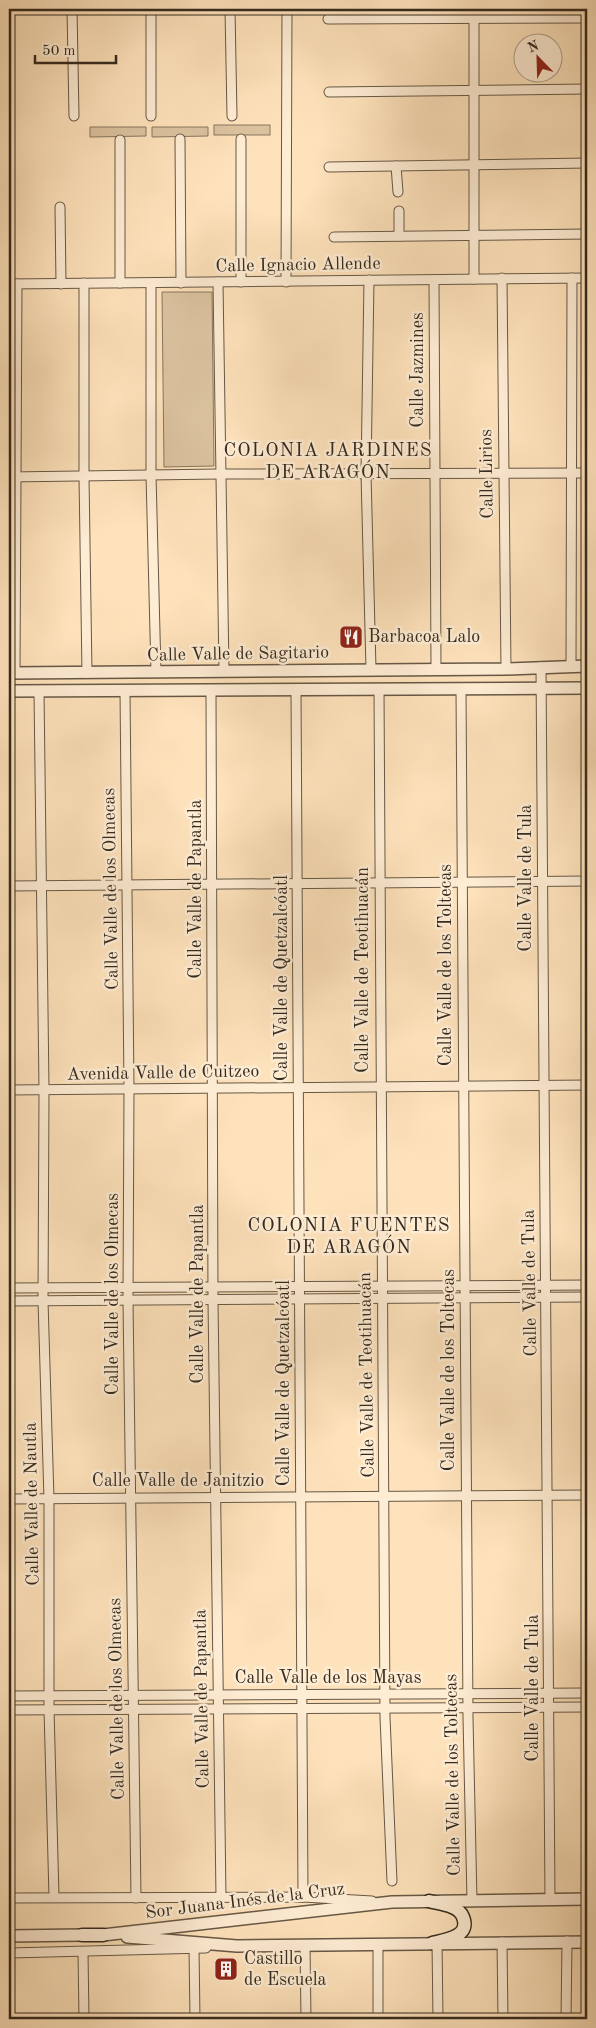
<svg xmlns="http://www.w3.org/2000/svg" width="596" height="2028" viewBox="0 0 596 2028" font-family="'Old Standard TT',serif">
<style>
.green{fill:#dcc3a0;stroke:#887660}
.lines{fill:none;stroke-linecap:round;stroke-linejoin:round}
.minor-casing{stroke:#665846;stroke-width:11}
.tertiary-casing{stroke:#665846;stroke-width:14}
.secondary-casing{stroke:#342a1f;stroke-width:15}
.minor{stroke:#feecd3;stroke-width:9}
.tertiary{stroke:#feecd3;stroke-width:11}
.secondary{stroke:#feecd3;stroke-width:12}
.labels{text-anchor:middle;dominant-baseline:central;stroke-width:5;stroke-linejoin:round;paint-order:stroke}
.street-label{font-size:18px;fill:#342a1f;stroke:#feecd3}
.poi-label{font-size:18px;fill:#342a1f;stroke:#feecd3;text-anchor:start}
.neighbourhood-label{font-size:19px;letter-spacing:1px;fill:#342a1f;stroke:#feecd3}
</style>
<rect width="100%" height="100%" fill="#fee2bb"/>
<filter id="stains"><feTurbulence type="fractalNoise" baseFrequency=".004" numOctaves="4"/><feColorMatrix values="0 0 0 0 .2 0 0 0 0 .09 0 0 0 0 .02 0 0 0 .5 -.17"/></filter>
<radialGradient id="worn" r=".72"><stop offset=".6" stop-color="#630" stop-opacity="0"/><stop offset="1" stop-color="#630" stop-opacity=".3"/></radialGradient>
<g class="green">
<rect x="214" y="125" width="56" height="10"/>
<path d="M90,127H146V136L90,137Z"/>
<path d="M152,127H208V136L152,137Z"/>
<path d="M162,292H212L214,466L164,467Z"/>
</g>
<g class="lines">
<g class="minor-casing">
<g id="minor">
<path d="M72,9L74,116"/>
<path d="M230,9L232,116"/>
<path d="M474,9V279"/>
<path d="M328,19L587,18"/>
<path d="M329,92L587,89"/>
<path d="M151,116V9"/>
<path d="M180,139L181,283"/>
<path d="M396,166L398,192"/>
<path d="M329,167L587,163"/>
<path d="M60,207L61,284"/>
<path d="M399,211V236"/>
<path d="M334,237L587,234"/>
<path d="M502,278L506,669"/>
<path d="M369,280L366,474L371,669"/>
<path d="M434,280L436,669"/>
<path d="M218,282L224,671"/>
<path d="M241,282V139"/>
<path d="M286,282L287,9"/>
<path d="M84,283V477L87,673"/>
<path d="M120,283V140"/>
<path d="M151,283V475L156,672"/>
<path d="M9,284L587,278"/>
<path d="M9,477L219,474L587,473"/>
<path d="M571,666L572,278"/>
<path d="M541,667L550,1899"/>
<path d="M15,673L17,284"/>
<path d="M379,689L385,1717L392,1881"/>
<path d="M461,689L468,1717L472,1901"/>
<path d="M211,690L213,1300L221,1898"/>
<path d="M296,690L303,1897"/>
<path d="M39,691L44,1090L43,1301L49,1499V1709L54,1897"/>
<path d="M125,691L129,1089L128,1300L136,1898"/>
<path d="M9,886L587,881"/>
<path d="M9,1090L587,1085"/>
<path d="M9,1288L587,1285"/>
<path d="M9,1301L587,1297"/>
<path d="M9,1499L587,1495"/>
<path d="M9,1696L587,1693"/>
<path d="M9,1710L587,1707"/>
<path d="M9,1898L303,1897L372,1901"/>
<path d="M502,1942L503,2019"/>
<path d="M437,1943L438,2019"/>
<path d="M305,1946L306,2019"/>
<path d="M194,1948L195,2019"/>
<path d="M83,1952L84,2019"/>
<path d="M9,1953L206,1948"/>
<path d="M378,2019V1945"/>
<path d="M566,2019L567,1941"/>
</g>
</g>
<g class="tertiary-casing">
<g id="tertiary">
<path d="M9,673L506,669L587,666"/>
<path d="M9,691L587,688"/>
<path d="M103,1935L392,1902L587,1899"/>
<path d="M9,1936L82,1935"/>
<path d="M127,1937L237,1946L587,1942"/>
</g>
</g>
<g class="secondary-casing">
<g id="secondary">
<path d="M429,1901C436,1903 445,1904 452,1907C457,1909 461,1912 463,1917C471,1937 445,1940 432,1943"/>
<path d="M82,1935H103"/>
</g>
</g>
<use href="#minor" class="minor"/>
<use href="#tertiary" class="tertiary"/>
<use href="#secondary" class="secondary"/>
</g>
<defs>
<g id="restaurant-square" transform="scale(1.25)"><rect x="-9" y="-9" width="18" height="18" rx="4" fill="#8f2418" stroke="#feecd3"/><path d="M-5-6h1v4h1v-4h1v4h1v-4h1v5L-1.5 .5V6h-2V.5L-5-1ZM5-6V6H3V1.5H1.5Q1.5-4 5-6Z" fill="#fff"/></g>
<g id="building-square" transform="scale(1.25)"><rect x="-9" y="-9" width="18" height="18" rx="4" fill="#8f2418" stroke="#feecd3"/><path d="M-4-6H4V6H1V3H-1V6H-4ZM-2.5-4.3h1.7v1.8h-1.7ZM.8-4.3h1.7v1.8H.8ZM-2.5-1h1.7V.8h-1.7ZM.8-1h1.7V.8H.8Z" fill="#fff"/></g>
</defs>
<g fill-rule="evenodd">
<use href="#restaurant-square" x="351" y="637"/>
<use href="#building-square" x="226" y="1969"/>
</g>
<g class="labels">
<g class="street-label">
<text transform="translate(298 265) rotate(-1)">Calle Ignacio Allende</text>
<text transform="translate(418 370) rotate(-90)">Calle Jazmines</text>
<text transform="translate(487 474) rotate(-91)">Calle Lirios</text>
<text transform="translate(238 654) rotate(-1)">Calle Valle de Sagitario</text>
<text transform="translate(526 878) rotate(-90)">Calle Valle de Tula</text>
<text transform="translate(111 889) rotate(-91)">Calle Valle de los Olmecas</text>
<text transform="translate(196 889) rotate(-90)">Calle Valle de Papantla</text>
<text transform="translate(446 965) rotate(-90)">Calle Valle de los Toltecas</text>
<text transform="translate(363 970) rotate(-90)">Calle Valle de Teotihuacán</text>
<text transform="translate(282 978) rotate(-90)">Calle Valle de Quetzalcóatl</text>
<text transform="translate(163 1073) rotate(-1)">Avenida Valle de Cuitzeo</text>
<text transform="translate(530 1283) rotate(-91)">Calle Valle de Tula</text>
<text transform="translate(113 1294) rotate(-90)">Calle Valle de los Olmecas</text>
<text transform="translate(198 1294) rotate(-90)">Calle Valle de Papantla</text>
<text transform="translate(449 1370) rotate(-90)">Calle Valle de los Toltecas</text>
<text transform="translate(367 1375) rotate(-91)">Calle Valle de Teotihuacán</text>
<text transform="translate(284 1383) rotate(-90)">Calle Valle de Quetzalcóatl</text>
<text x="178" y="1481">Calle Valle de Janitzio</text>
<text transform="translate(32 1504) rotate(-91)">Calle Valle de Nautla</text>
<text x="328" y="1678">Calle Valle de los Mayas</text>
<text transform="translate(533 1688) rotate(-90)">Calle Valle de Tula</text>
<text transform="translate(117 1699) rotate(-91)">Calle Valle de los Olmecas</text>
<text transform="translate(202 1699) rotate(-91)">Calle Valle de Papantla</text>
<text transform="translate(453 1775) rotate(-91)">Calle Valle de los Toltecas</text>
<text transform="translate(245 1901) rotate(-7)">Sor Juana Inés de la Cruz</text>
</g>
<g class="poi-label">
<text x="368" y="637">Barbacoa Lalo</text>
<text x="244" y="1959">Castillo<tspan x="244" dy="21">de Escuela</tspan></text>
</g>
<g class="neighbourhood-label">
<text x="328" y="451">COLONIA JARDINES<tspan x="328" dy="22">DE ARAGÓN</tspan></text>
<text x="349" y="1226">COLONIA FUENTES<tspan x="349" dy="22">DE ARAGÓN</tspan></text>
</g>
</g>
<rect width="596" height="2028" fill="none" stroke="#fee2bb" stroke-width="30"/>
<rect x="10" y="10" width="576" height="2008" fill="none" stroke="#342a1f" stroke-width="2.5"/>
<rect x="15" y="15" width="566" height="1998" fill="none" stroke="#342a1f"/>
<g transform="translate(538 58) rotate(337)"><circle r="24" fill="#feecd3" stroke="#ad9e8b"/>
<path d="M0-4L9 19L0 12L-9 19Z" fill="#8f2418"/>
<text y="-8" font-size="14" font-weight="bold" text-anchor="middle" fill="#342a1f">N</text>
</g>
<path d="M35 55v8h81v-8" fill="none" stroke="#342a1f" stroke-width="2.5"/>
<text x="42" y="55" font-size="15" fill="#342a1f" stroke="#feecd3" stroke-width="4" paint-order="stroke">50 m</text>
<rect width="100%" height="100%" filter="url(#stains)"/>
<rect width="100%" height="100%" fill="url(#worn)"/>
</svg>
